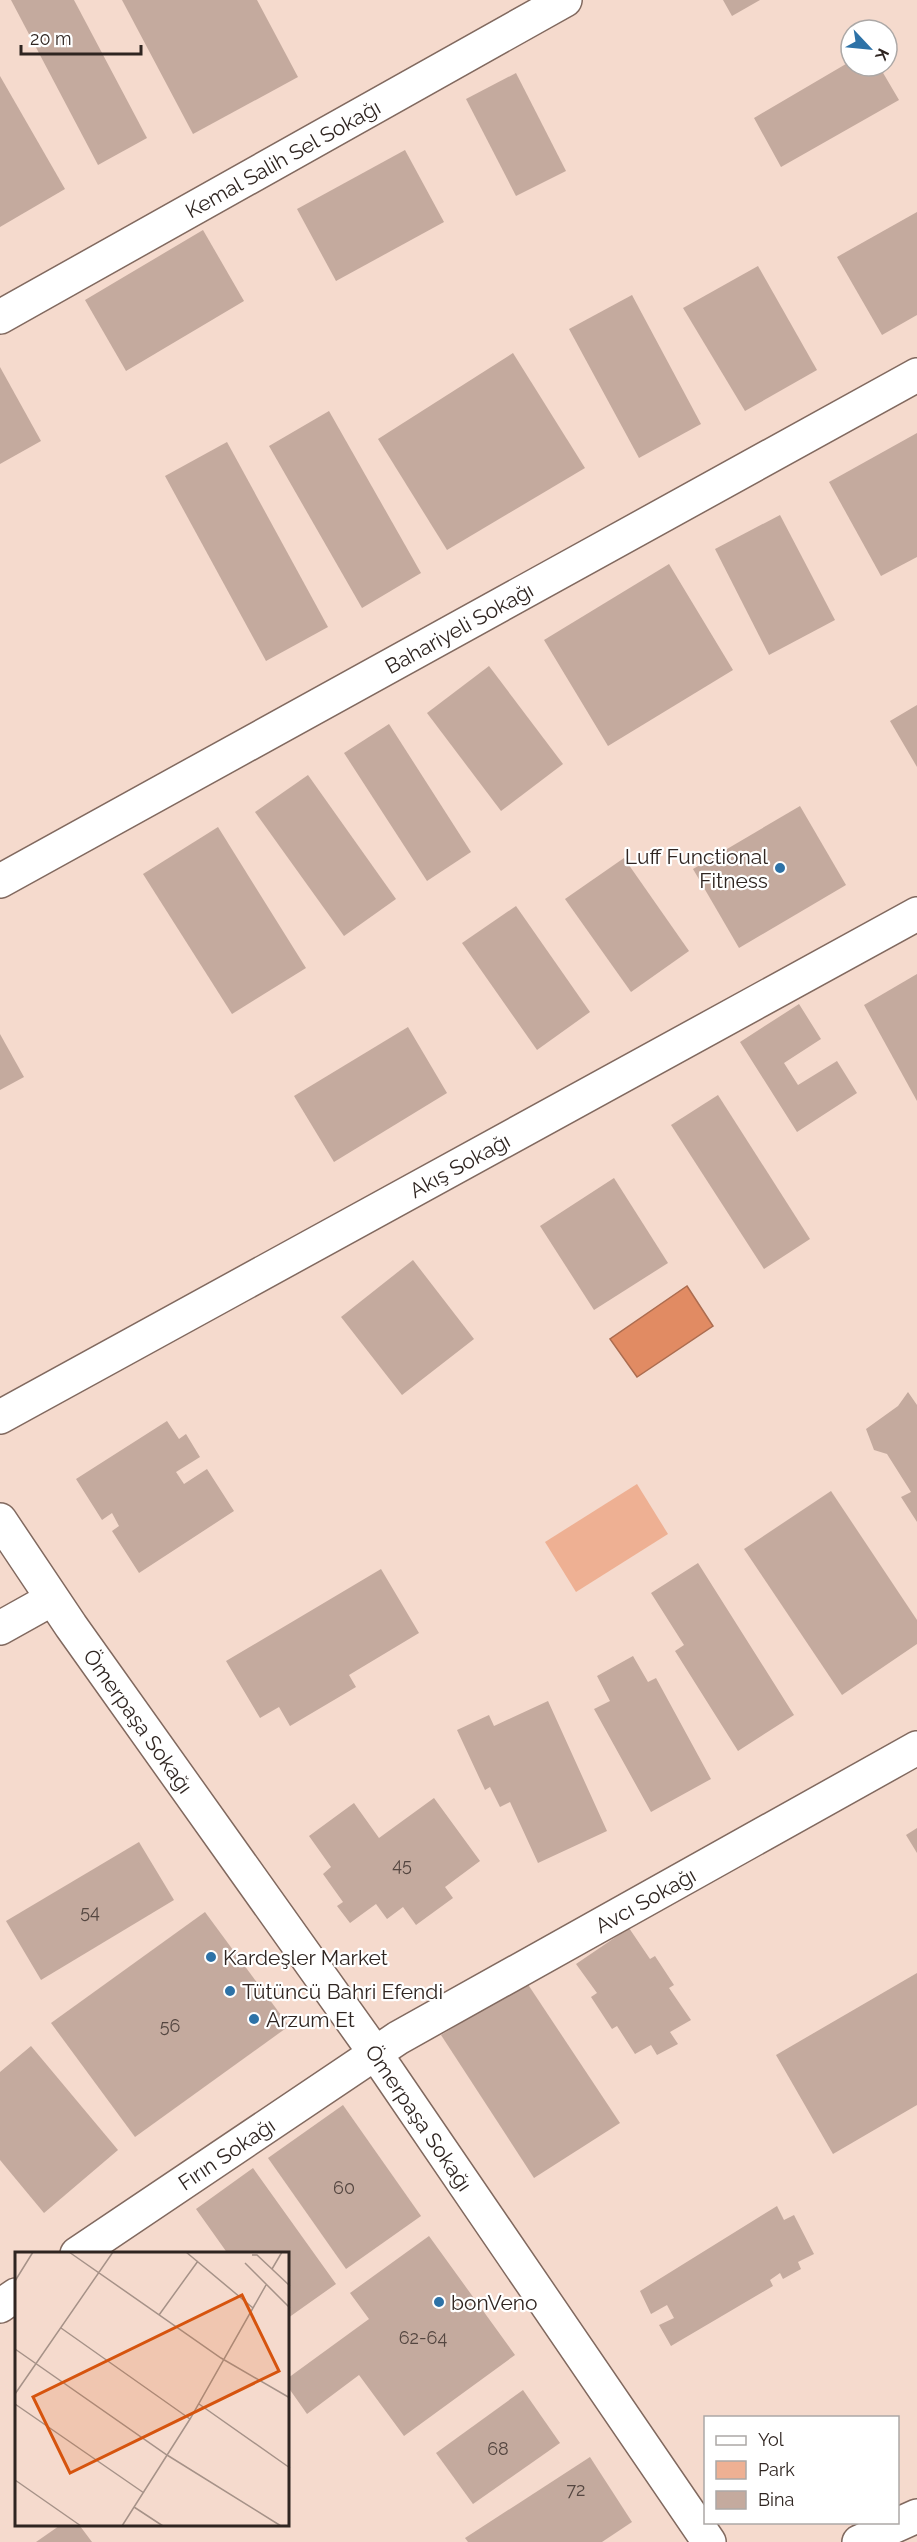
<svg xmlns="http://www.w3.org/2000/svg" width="917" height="2542" viewBox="0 0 917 2542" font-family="Raleway,sans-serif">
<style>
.green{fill:#eeb093}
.water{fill:#e18b63;stroke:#ac6c4f;stroke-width:1.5}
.building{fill:#c4aa9e}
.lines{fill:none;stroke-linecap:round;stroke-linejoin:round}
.minor-casing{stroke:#81695f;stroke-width:36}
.minor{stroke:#fff;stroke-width:33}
.poi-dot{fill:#2d72a7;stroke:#fff;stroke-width:2}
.labels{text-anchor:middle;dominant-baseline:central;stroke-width:4.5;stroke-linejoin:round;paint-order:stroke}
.number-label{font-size:18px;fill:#544640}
.street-label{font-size:21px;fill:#2f2521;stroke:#fff}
.poi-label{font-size:21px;fill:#2f2521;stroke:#fff;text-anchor:start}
.inset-road{fill:none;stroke:#a69288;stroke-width:1.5}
.view{fill:#d6540e;fill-opacity:0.15;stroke:#d6540e;stroke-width:3}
.inset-edge{fill:none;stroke:#2f2521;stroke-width:3}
</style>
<rect width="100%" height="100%" fill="#f5dacd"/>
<path class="green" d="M637,1484L668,1534L576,1592L545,1542Z"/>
<path class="water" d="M687,1286L713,1326L637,1377L610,1339Z"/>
<g class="building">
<path d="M11,0H74L147,138L98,165Z"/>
<path d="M122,0H257L298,77L193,134Z"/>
<path d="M723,0H760L732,16Z"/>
<path d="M851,61V66H879L899,100L781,167L754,118Z"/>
<path d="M516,73L566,171L516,196L466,99Z"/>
<path d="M0,76L65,189L0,227Z"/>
<path d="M405,150L444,222L336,281L297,209Z"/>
<path d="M917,212V315L882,335L837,257Z"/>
<path d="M203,230L244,301L126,371L85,300Z"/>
<path d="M758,266L817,370L745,411L683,308Z"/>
<path d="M632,295L701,424L639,458L569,329Z"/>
<path d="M513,353L585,468L447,550L378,439Z"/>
<path d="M0,367L41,441L0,464Z"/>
<path d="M329,411L421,573L362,608L269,446Z"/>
<path d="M917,433V557L881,576L829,482Z"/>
<path d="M227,442L328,627L266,661L165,476Z"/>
<path d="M780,515L835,620L769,655L715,549Z"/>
<path d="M669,564L733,670L608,746L544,640Z"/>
<path d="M489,666L563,764L501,811L427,713Z"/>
<path d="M917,705V767L890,721Z"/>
<path d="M389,724L471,852L427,881L344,753Z"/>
<path d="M308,775L396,899L344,936L255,812Z"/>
<path d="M800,806L846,885L739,948L693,869Z"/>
<path d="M218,827L306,968L232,1014L143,874Z"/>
<path d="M624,858L689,951L631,992L565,899Z"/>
<path d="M516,906L590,1012L537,1050L462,943Z"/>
<path d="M917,974V1101L864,1005Z"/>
<path d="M799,1004L821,1039L784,1063L798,1085L837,1061L857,1093L797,1132L740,1042Z"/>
<path d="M408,1027L447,1093L334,1162L294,1096Z"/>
<path d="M0,1034L24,1077L0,1090Z"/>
<path d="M718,1095L810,1239L764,1269L671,1125Z"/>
<path d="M614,1178L668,1263L594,1310L540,1226Z"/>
<path d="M413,1260L474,1339L402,1395L341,1317Z"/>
<path d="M908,1392L917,1405V1522L901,1497L911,1492L887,1454L874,1450L866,1429L898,1406Z"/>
<path d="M167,1421L179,1439L186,1434L200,1457L176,1472L184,1484L207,1469L234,1511L139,1573L112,1531L119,1526L112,1513L102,1520L76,1479Z"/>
<path d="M831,1491L917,1620V1644L842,1695L744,1549Z"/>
<path d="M698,1563L794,1715L738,1751L675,1651L684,1645L651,1593Z"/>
<path d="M381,1569L419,1633L349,1675L356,1687L290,1726L279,1707L260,1718L226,1661Z"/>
<path d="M633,1656L648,1682L656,1678L711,1779L651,1812L594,1709L610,1701L597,1676Z"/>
<path d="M548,1701L607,1831L538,1863L510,1802L500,1807L490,1787L485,1790L457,1730L489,1715L494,1726Z"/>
<path d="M434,1798L480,1861L445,1887L453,1898L416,1925L403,1907L387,1919L376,1904L350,1923L337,1906L343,1902L323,1874L331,1867L309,1836L354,1803L379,1838Z"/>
<path d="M917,1828V1853L906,1835Z"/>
<path d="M139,1842L174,1900L41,1980L6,1921Z"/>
<path d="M205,1912L289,2026L135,2137L51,2023Z"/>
<path d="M629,1928L650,1959L655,1956L674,1985L669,1988L691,2020L670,2032L678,2044L657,2055L651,2045L635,2054L617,2026L612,2029L591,1997L597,1993L576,1964Z"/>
<path d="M917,1973V2105L833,2154L776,2055Z"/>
<path d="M527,1983L620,2123L534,2178L441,2035Z"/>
<path d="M31,2046L118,2150L44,2213L0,2160V2072Z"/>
<path d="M343,2105L421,2216L346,2269L268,2158Z"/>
<path d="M253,2168L336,2284L288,2318V2254H228L196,2209Z"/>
<path d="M777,2206L784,2220L794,2215L814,2254L798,2262L801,2269L783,2279L780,2273L770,2280L773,2286L671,2346L659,2325L674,2318L667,2305L651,2314L640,2291Z"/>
<path d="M429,2236L515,2355L404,2436L359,2375L307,2414L288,2387V2378L369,2319L350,2293Z"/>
<path d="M523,2390L560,2443L473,2504L436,2453Z"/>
<path d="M590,2457L632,2522L602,2542H468L465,2538Z"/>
<path d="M59,2526H80L92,2542H36Z"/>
</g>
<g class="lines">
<g class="minor-casing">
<g id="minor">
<path id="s1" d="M0,317L565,0"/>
<path id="s2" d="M0,881L917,375"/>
<path id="s3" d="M0,1417L917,914"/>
<path id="s4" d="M0,1520L71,1626L375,2053L709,2542"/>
<path d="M0,1628L52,1599"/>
<path id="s5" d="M77,2254L398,2038L917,1748"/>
<path d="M0,2306L16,2295"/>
<path d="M859,2542L917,2516"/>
</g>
</g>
<use href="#minor" class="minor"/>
</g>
<g class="poi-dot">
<circle cx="780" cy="868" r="6"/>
<circle cx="211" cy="1957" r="6"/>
<circle cx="230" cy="1991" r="6"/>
<circle cx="254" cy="2019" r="6"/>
<circle cx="439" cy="2302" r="6"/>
</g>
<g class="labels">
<g class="number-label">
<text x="402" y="1864">45</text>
<text x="90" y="1911">54</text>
<text x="170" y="2025">56</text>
<text x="344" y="2187">60</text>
<text x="423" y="2337">62-64</text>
<text x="498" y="2448">68</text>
<text x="576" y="2489">72</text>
</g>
<g class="street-label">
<text stroke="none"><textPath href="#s1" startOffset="324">Kemal Salih Sel Sokağı</textPath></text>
<text stroke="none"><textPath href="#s2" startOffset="524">Bahariyeli Sokağı</textPath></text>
<text stroke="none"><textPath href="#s3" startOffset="524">Akış Sokağı</textPath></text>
<text stroke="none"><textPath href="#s4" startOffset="244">Ömerpaşa Sokağı</textPath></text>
<text stroke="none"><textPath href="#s5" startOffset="670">Avcı Sokağı</textPath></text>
<text stroke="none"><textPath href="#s4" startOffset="730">Ömerpaşa Sokağı</textPath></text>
<text stroke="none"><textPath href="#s5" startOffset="180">Fırın Sokağı</textPath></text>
</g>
<g class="poi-label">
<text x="768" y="856" text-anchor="end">Luff Functional<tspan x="768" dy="24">Fitness</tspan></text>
<text x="223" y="1957">Kardeşler Market</text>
<text x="242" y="1991">Tütüncü Bahri Efendi</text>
<text x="266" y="2019">Arzum Et</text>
<text x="451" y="2302">bonVeno</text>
</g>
</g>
<g transform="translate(15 2252)">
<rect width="274" height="274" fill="#f5dacd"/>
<path class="inset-road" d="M54,0L206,106L275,146M171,0L238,56M237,3H242L275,34M230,11L275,56M257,17L267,0M0,29L18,0M144,63L183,9M46,76L175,167M0,97L152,203L266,274M0,142L98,0M0,152L129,241M184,152L275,216M0,228L66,274M119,255L148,274M107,274L175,167L251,33"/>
<path class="view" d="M227,43L264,119L55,221L18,145Z"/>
<rect width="274" height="274" class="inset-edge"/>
</g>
<rect x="704" y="2416" width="195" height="108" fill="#ffffff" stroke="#aca8a6" stroke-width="1.5"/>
<rect x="716" y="2436" width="30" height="9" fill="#ffffff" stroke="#aca8a6" stroke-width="1.5"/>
<text x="758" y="2446" font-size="18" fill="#2f2521">Yol</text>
<rect x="716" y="2461" width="30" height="18" fill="#eeb093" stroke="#aca8a6" stroke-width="1.5"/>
<text x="758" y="2476" font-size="18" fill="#2f2521">Park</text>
<rect x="716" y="2491" width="30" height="18" fill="#c4aa9e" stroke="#aca8a6" stroke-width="1.5"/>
<text x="758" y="2506" font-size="18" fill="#2f2521">Bina</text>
<g transform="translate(869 48) rotate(116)"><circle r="28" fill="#ffffff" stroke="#aca8a6" stroke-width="1.5"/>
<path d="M0-4.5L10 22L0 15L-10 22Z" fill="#2d72a7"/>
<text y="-9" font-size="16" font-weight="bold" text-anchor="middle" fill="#2f2521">K</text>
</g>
<path d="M21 45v9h120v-9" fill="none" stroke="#2f2521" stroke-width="3"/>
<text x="30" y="45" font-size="18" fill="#2f2521" stroke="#ffffff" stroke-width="4.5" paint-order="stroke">20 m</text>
</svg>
